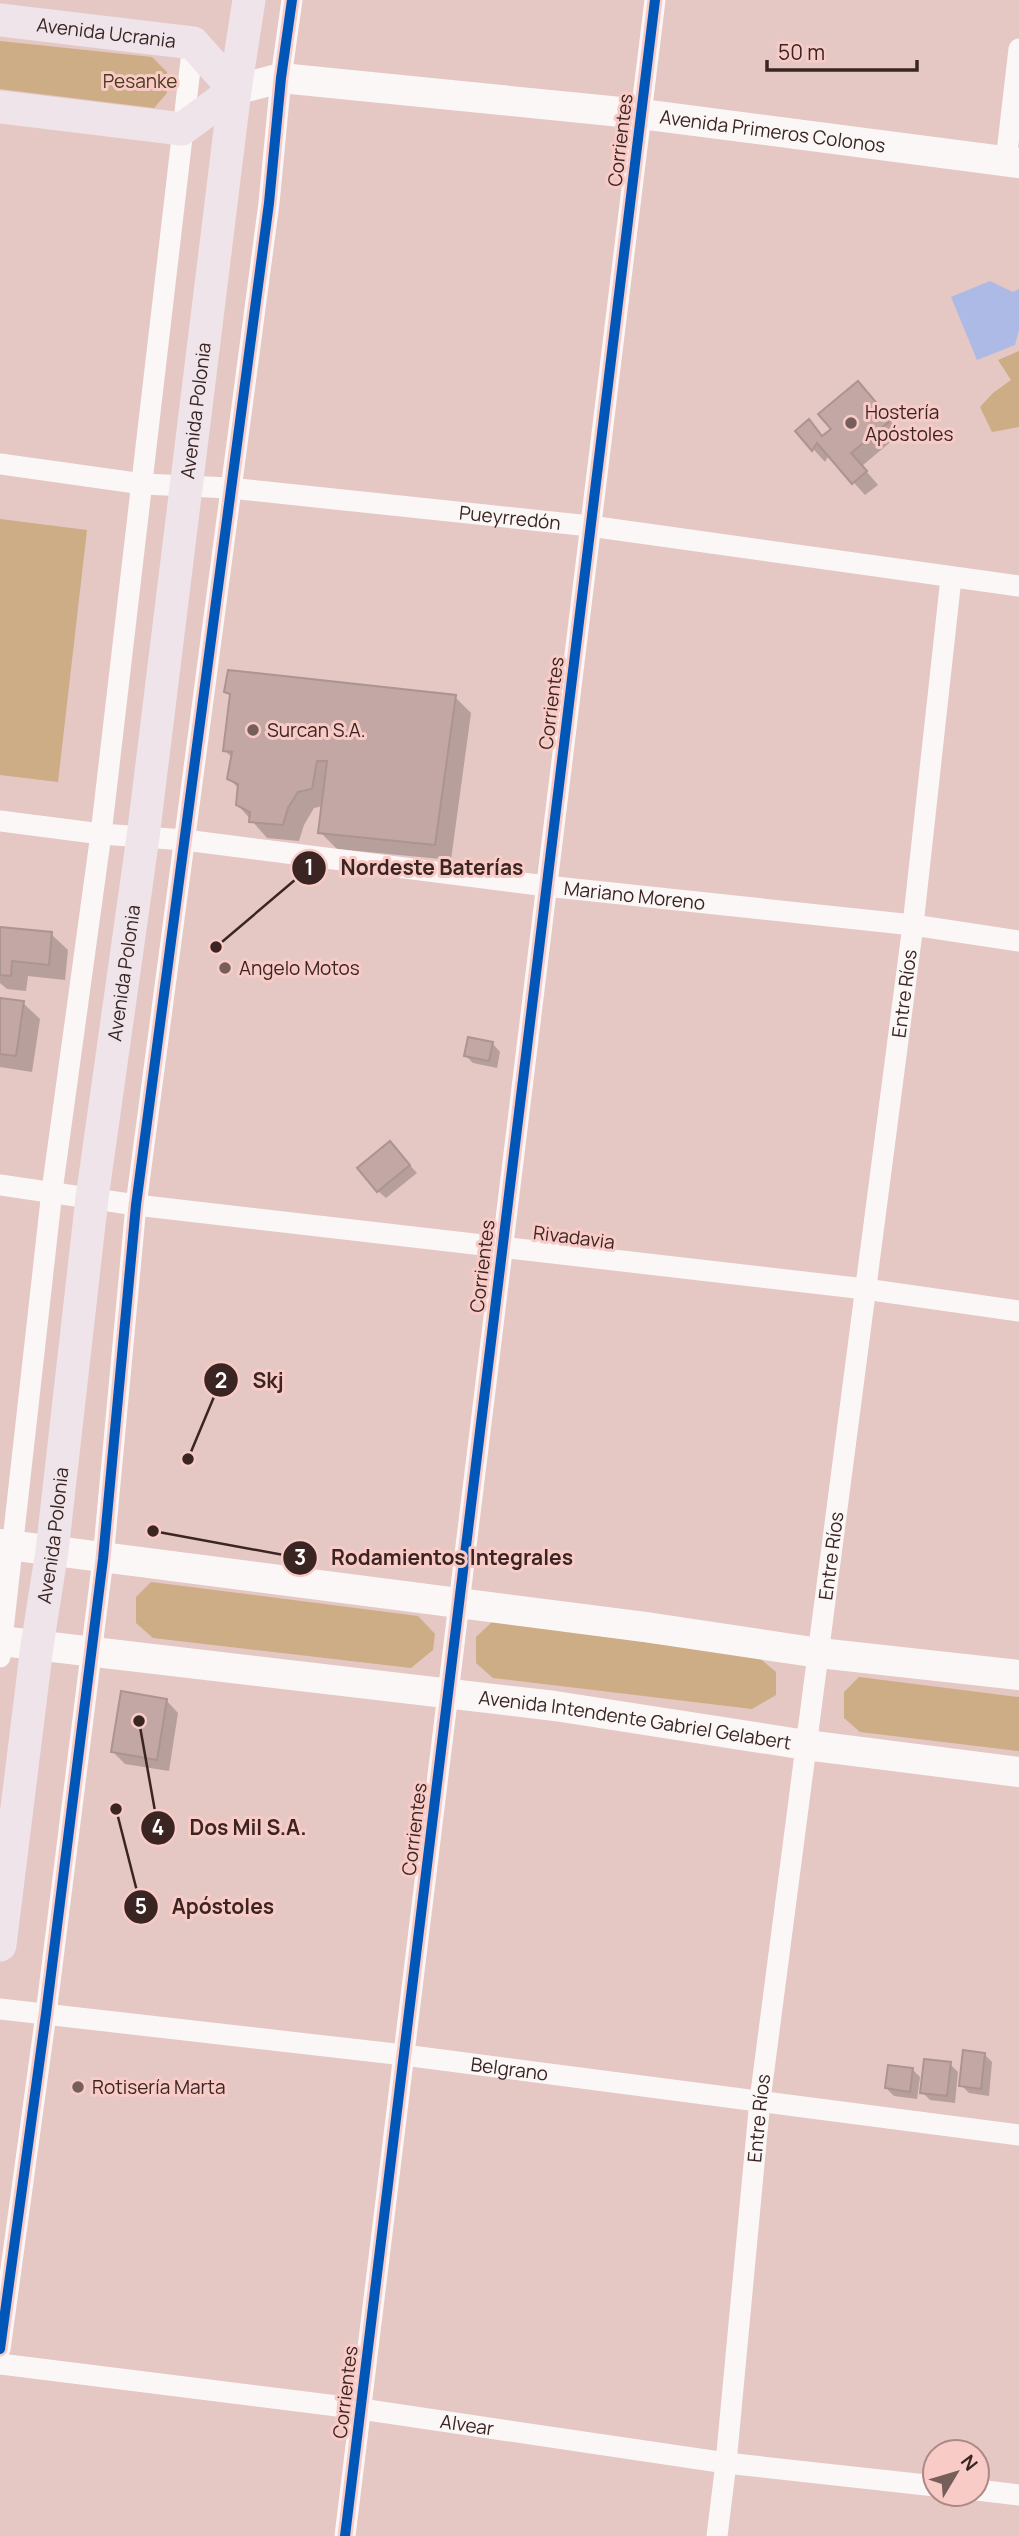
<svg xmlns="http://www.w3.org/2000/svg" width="1019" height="2536" viewBox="0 0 1019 2536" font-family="Manrope,sans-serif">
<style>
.green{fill:#ccad86}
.water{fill:#adbae5}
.shadow{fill:#0003}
.building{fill:#c3a7a5;stroke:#ab9491;stroke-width:2}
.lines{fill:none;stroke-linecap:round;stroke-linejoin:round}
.street{stroke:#fbf7f6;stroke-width:21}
.secondary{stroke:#fbf7f6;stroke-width:30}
.primary{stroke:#eee4e9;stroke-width:33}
.cycleway-casing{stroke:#f9cbc7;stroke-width:15}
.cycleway{stroke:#0057b8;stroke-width:10}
.poi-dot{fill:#765e5b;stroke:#f9cbc7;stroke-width:2.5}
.labels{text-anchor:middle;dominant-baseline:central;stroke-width:6;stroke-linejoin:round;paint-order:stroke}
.street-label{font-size:19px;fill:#3a2523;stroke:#f9cbc7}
.park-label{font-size:19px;fill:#4a3b1c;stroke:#f9cbc7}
.poi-label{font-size:19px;fill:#3a2523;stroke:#f9cbc7;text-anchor:start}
.leader{fill:none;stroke:#3a2523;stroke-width:2.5}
.callout-dot{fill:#3a2523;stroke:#f9cbc7;stroke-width:2.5}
.mark-label{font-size:21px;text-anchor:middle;font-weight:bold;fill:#fff}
.callout-label{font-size:21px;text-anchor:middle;font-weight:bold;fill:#3a2523;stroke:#f9cbc7;stroke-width:6;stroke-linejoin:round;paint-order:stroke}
</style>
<rect width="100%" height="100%" fill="#e5c7c4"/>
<g class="green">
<path d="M0,41L152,57L167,72V93L154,108L0,89Z"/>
<path d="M1019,351V427L992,432L980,407L993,393L1011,380L998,360Z"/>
<path d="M0,519L87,530L58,782L0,775Z"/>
<path d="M151,1582L418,1616L435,1634L433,1650L411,1668L153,1638L136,1623V1597Z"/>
<path d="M492,1622L758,1657L776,1672V1695L752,1709L493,1678L476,1663V1637Z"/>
<path d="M859,1677L1019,1697V1751L860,1732L844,1718V1692Z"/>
</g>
<path class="water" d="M990,281L1013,292L1019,289V330L1015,345L977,360L951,297Z"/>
<g class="shadow">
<path d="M858,383L901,433L862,466L878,485L865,495L829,455L825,462L797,431L808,422L823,438L833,429Z"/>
<path d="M226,691L455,697L471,713L451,860L337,849L320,832L323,806L314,808L304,825L299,841L267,838L237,804L239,789L229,778L233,758L225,751L231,696Z"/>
<path d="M0,929L51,934L68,950L65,980L28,976L26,991L7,989L0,983Z"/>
<path d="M0,1000L23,1003L40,1019L32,1072L0,1067Z"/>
<path d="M493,1044L500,1052L497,1068L473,1063L465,1055Z"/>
<path d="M390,1143L417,1173L386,1198L378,1191Z"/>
<path d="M166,1700L178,1713L169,1771L125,1764L113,1752Z"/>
<path d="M984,2054L992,2062L989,2096L969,2093L961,2085Z"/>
<path d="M950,2064L958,2072L955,2103L930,2100L922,2092Z"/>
<path d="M912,2069L920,2077L917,2099L894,2096L886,2088Z"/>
</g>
<g class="building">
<path d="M858,381L891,420L851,453L867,471L852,484L817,443L812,451L795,431L809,419L822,436L831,429L818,414Z"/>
<path d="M228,670L456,695L435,845L318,833L327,761H317L312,789L298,792L288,808L283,825L249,822L250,812L236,805L238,784L227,779L232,752L223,751L230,694L224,692Z"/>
<path d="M0,927L52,932L49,965L12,961L11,976L0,975Z"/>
<path d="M0,998L24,1001L16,1056L0,1054Z"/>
<path d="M468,1037L493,1042L489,1061L464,1056Z"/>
<path d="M390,1141L410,1165L377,1192L357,1168Z"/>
<path d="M121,1691L167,1699L157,1760L111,1752Z"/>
<path d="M963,2050L985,2053L981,2089L959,2086Z"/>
<path d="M924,2059L951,2062L947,2096L920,2093Z"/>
<path d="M888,2065L913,2068L910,2092L885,2088Z"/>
</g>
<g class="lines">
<g class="street">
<path d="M1006,161L1019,49"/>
<path id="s1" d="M0,464L143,484L230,488L590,526L1019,586"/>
<path id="s2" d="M0,821L101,834L185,840L546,886L913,925L1019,941"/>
<path d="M0,1185L136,1205L865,1289L1019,1311"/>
<path d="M0,1657L52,1191L101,834L193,43"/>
<path id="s3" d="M0,2009L404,2055L1019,2135"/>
<path d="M0,2349L46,2014L103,1559L136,1205L269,203L281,78L292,0"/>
<path id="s4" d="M0,2364L361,2409L726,2463L935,2486"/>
<path d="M977,2490L1019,2495"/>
<path d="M345,2536L655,0"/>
<path id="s5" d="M717,2536L726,2463L760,2100L913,925L951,578"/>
</g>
<g class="secondary">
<path id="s6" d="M235,90L281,78L641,114L1019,163"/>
<path d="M0,1544L645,1627L819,1653L1019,1675"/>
<path id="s7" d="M0,1641L555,1706L806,1745L1019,1772"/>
</g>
<g class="primary">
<path id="s8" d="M0,20L193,43L235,90"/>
<path d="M0,107L182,129L235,90"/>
<path id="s9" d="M0,1945L37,1646L52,1551L92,1198L143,837L235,90L249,0"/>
</g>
<g class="cycleway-casing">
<g id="cycleway">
<path d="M0,2349L46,2014L103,1559L136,1205L269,203L281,78L292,0"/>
<path d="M345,2536L655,0"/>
</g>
</g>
<use href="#cycleway" class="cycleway"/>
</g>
<g class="poi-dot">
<circle cx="851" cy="423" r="7"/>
<circle cx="253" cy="730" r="7"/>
<circle cx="225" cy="968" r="7"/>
<circle cx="78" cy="2087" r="7"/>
</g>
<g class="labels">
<g class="street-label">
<text stroke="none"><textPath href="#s8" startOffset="107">Avenida Ucrania</textPath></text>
<text stroke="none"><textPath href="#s6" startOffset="542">Avenida Primeros Colonos</textPath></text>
<text transform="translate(620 140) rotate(-83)">Corrientes</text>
<text stroke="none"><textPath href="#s9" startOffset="1547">Avenida Polonia</textPath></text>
<text stroke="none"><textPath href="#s1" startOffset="513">Pueyrredón</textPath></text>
<text transform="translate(551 703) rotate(-83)">Corrientes</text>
<text stroke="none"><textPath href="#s2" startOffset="639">Mariano Moreno</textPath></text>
<text stroke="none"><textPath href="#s9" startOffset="980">Avenida Polonia</textPath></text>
<text stroke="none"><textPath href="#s5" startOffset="1554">Entre Ríos</textPath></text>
<text transform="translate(574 1237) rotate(7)">Rivadavia</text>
<text transform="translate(482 1266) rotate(-83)">Corrientes</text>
<text stroke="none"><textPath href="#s9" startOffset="413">Avenida Polonia</textPath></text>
<text stroke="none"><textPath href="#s5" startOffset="987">Entre Ríos</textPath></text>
<text stroke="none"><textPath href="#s7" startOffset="640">Avenida Intendente Gabriel Gelabert</textPath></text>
<text transform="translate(414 1829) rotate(-83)">Corrientes</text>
<text stroke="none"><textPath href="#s3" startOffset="513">Belgrano</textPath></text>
<text stroke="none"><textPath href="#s5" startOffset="420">Entre Ríos</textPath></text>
<text transform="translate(345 2392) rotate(-83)">Corrientes</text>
<text stroke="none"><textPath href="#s4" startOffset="471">Alvear</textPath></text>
</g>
<g class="park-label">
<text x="140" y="81">Pesanke</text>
</g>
<g class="poi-label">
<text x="865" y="412">Hostería<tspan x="865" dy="22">Apóstoles</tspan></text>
<text x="267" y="730">Surcan S.A.</text>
<text x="239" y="968">Angelo Motos</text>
<text x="92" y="2087">Rotisería Marta</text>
</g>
</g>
<path class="leader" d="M216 947L309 868M188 1459L221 1380M153 1531L300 1558M139 1721L158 1828M116 1809L141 1907"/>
<g class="callout-dot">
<circle cx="216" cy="947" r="7"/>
<circle cx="188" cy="1459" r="7"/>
<circle cx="153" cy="1531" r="7"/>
<circle cx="139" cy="1721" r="7"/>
<circle cx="116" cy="1809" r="7"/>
<circle cx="309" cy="868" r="18"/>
<circle cx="221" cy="1380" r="18"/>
<circle cx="300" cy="1558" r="18"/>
<circle cx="158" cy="1828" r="18"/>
<circle cx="141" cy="1907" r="18"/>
</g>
<g class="mark-label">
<text x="309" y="875">1</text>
<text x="221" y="1388">2</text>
<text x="300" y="1565">3</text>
<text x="158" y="1835">4</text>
<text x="141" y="1914">5</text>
</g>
<g class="callout-label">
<text x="432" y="875">Nordeste Baterías</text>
<text x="268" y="1388">Skj</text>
<text x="452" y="1565">Rodamientos Integrales</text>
<text x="248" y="1835">Dos Mil S.A.</text>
<text x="223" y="1914">Apóstoles</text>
</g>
<g transform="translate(956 2473) rotate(52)"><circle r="33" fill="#f9cbc7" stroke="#ad8985" stroke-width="2"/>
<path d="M0-5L12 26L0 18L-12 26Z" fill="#765e5b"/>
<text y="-10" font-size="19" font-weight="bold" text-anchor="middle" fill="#3a2523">N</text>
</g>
<path d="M767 60v10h150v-10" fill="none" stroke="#3a2523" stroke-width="3.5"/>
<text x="778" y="60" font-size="21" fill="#3a2523" stroke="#f9cbc7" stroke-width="5" paint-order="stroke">50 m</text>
</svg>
